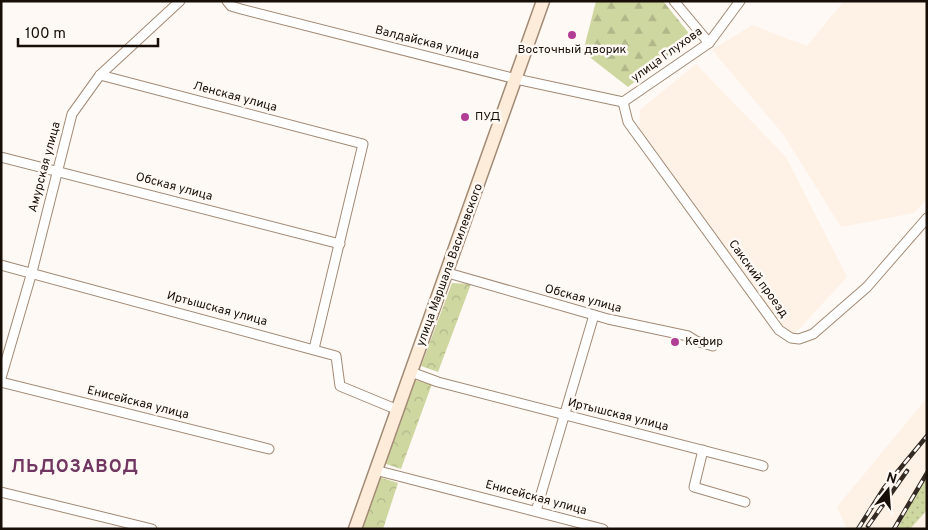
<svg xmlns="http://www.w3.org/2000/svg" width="928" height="530" viewBox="0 0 928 530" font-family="Overpass,sans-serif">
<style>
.built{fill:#fef1e6}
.grass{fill:url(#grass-dots)}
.forest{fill:url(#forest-firs)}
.park{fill:url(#park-crowns)}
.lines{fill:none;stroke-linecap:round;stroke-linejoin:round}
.street-casing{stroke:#a28a75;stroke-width:11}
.secondary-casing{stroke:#a28a75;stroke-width:15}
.street{stroke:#fff;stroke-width:9}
.secondary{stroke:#fdecd9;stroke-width:12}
.rail-casing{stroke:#322a23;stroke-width:4.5}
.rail{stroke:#fff9f5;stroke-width:2.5;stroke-dasharray:8;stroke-linecap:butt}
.poi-dot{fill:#b13d95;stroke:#fff9f5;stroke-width:2}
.labels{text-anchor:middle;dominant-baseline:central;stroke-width:5;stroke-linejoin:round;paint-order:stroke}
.street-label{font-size:12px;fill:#170e07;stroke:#fff9f5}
.poi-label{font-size:12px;fill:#170e07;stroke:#fff9f5;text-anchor:start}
.district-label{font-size:18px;font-weight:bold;letter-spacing:1px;fill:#713661;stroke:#fff9f5}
</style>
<defs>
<pattern id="grass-dots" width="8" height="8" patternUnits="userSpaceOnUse" patternTransform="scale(1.25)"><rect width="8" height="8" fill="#cfd7a1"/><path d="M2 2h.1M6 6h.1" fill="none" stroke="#b1b789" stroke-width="1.8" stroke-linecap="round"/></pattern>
<pattern id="forest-firs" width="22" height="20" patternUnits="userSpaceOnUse" patternTransform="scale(1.25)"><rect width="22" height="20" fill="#cfd7a1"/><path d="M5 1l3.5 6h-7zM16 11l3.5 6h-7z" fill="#b1b789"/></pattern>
<pattern id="park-crowns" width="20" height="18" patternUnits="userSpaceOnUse" patternTransform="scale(1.25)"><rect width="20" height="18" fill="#cfd7a1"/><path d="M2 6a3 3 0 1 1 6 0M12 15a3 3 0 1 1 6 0" fill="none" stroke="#b1b789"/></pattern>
</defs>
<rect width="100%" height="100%" fill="#fff9f5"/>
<g class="built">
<path d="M844,1H927V199L914,213L841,227L783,134L712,50L752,25L807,46Z"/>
<path d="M696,64L786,157L847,277L789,340L639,129L640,110Z"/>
<path d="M927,398V529H847L837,507Z"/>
</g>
<path class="grass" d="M927,474V510L910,529H897Z"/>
<path class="forest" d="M596,1H663L692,37L628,87L583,52Z"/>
<g class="park">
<path d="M452,283L471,284L438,372L421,366Z"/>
<path d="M415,380L432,384L401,469L383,463Z"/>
<path d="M379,477L398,483L383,529H361Z"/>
</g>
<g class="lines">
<g class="street-casing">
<g id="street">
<path d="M227,1L231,6L241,9L516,79L623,102"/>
<path d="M674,1L709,43"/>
<path d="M100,75L363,144L314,349"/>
<path d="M623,102L628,122L779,330L791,338L799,339L813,334L867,287L927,218"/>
<path d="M623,102L709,43L740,1"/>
<path d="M1,157L340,244"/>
<path d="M1,265L336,356L340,386L398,410"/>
<path d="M448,273L608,319L688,336L696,341L713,346"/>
<path d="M411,372L438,382L763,466"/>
<path d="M1,378L32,272L72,114L100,75L180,1"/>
<path d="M1,382L269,449"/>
<path d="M703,450L694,487L745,502"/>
<path d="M375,470L603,529"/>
<path d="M1,492L152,529"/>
<path d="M536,511L594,315"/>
</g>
</g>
<g class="secondary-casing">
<path id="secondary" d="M355,529L543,1"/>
</g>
<use href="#street" class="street"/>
<use href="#secondary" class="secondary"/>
<g class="rail-casing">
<g id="rail">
<path d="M868,526L907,471"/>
<path d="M858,529L884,488L927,436"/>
<path d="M894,529L927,473"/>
</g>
</g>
<use href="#rail" class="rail"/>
</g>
<g class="poi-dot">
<circle cx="572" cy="35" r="5"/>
<circle cx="465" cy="117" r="5"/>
<circle cx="675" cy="342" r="5"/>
</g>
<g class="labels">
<g class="street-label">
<text transform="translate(427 43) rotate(14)">Валдайская улица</text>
<text transform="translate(667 55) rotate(-36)">улица Глухова</text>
<text transform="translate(235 97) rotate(15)">Ленская улица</text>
<text transform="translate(45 167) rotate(-75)">Амурская улица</text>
<text transform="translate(174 187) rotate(15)">Обская улица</text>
<text transform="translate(450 265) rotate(-70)">улица Маршала Василевского</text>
<text transform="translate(758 279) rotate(54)">Сакский проезд</text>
<text transform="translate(583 299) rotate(15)">Обская улица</text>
<text transform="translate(217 309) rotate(15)">Иртышская улица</text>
<text transform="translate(138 403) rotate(14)">Енисейская улица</text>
<text transform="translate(618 415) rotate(14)">Иртышская улица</text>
<text transform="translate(536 498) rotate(15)">Енисейская улица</text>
</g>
<g class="poi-label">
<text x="572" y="50" text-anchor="middle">Восточный дворик</text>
<text x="475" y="117">ПУД</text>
<text x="685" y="342">Кефир</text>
</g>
<g class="district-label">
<text x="75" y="467">ЛЬДОЗАВОД</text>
</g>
</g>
<rect width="928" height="530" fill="none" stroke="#170e07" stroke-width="5"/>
<g transform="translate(888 490) rotate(17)" stroke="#fff9f5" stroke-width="4" paint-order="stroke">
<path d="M0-4L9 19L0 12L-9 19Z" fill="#170e07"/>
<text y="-8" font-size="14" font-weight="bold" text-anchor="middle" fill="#170e07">N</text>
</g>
<path d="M18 38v8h140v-8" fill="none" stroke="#170e07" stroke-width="2.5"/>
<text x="25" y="38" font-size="15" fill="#170e07" stroke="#fff9f5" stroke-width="4" paint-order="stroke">100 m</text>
</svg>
